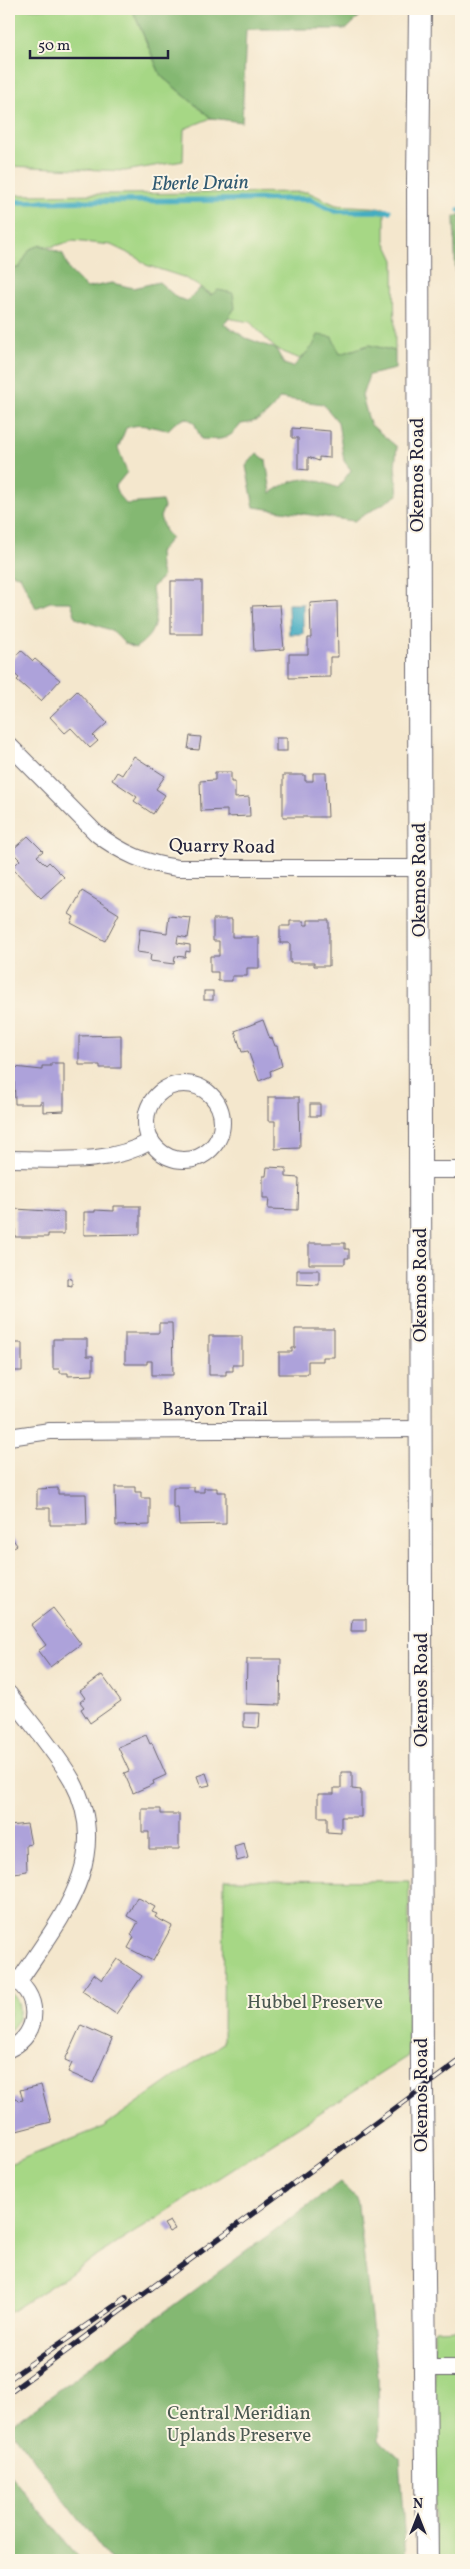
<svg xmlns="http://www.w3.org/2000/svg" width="470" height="2569" viewBox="0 0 470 2569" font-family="Vollkorn,serif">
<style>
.green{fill:#a6d785;stroke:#647c60}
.forest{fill:#84b872;stroke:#536d56}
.water{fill:#43acc2;stroke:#32677e}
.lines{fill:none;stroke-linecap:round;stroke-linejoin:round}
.stream{stroke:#43acc2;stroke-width:5.5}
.building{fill:#ada2da}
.street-casing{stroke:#6c676e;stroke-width:18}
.secondary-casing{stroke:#6c676e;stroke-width:24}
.street{stroke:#fff;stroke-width:16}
.secondary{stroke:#fff;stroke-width:22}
.rail-casing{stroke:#22223b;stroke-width:5.5}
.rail{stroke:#fcf5e5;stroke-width:4;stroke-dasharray:11;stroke-linecap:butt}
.labels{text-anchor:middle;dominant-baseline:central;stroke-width:4;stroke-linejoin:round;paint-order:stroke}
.street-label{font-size:19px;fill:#22223b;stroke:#fcf5e5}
.park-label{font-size:19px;fill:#4a5851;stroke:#fcf5e5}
.water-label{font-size:20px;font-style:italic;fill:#2f5971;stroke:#fcf5e5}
</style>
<rect width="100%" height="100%" fill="#fcf5e5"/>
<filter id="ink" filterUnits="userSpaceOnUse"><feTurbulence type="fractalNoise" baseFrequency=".02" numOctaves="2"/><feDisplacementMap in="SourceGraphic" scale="10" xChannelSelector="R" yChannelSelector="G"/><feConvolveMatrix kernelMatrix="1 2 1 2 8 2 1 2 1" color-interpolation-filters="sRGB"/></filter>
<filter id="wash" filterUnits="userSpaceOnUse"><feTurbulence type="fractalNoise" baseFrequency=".0096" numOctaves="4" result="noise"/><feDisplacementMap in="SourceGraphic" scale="20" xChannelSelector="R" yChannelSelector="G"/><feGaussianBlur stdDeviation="1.12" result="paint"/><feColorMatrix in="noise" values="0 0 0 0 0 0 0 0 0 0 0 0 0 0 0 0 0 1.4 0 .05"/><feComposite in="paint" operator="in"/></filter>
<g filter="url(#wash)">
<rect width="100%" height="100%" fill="#f4e7cd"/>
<g class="green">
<path d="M9,9H130L133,11L161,76L211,118L184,129L183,161L125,171L9,166Z"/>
<path d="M308,192L336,205L385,208V241L394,260L395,351L369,345L340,354L313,346L300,359L276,349L250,322L227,318L235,308L183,277L146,265L138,258L111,245L73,241L51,247L41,245L19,268L9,269V195Z"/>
<path d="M224,1880L409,1881L408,2056L9,2313V2164L103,2127L223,2043Z"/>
<path d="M9,1991C23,2002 22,2020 9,2031Z"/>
<path d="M461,2329V2560H435L434,2330Z"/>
</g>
<g class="forest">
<path d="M130,9H367L347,29H246L242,122L211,118L161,76L133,11Z"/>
<path d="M461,214V361L458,359L454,217Z"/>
<path d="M41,245L63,254L69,270L87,288L112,283L133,288L159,282L177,298L188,301L200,288L211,295L218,290L233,293L235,308L224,324L246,338L276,349L284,364L293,367L313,346L318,335L332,337L340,354L369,345L395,351V369L369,375L362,396L370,424L397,447L395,466L398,495L354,521L254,507L246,466L257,453L266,460L271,493C298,475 308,476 338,488L351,470L344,461L338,422L323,404L280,398C269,414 261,422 241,424C229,441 219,440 201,439L194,422L186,418L175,423L168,430C153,428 141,422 126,428L118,448L127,472L115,487L119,496L126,504L162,501L164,507L160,517L165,531L171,538L159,552L160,569L163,576L152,588C156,615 161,631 135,648L124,643L113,631L76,618L71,602H50L36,608L20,576L9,572V269L19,268L30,249Z"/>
<path d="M340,2182L357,2198L378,2376L379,2440L399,2458L406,2560H110L9,2427Z"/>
<path d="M9,2474L81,2560H9Z"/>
</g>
<path class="water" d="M288,604H303V634H289Z"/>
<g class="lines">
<g class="stream">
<path d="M9,202L310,199L335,211H389"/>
<path d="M459,210H461"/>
</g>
</g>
<g id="blocks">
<g class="building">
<path d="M292,428L330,431V458L319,457V461L308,457V470L298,469V438H292Z"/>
<rect x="171" y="581" width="31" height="53"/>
<path d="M337,601L338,657H330V677L289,678V654H308V638H311L310,603Z"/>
<path d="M280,605L284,649L254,651L252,606Z"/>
<path d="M21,650L33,661L35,659L60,680L41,701L17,680L19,678L9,669V663Z"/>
<path d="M77,691L107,723L93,736L98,741L90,748L71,728L65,733L50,717Z"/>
<path d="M190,736L201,737L199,750L188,749Z"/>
<rect x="276" y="738" width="11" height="13"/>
<path d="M134,756L165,776L156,789L165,795L153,814L134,801L137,797L112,780L117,772L122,775Z"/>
<path d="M215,772H231V782H235V798L249,797L250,816L227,817V810L201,811L200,781L215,780Z"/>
<path d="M313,773H326L328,817H283V775H305V781H313Z"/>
<path d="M28,836L43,851L37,856L46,865L49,862L64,877L41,898L12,868L20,860L11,851Z"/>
<path d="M82,891L119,914L105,941L71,923L74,917L69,914Z"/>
<path d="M169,916L191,918L188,938L178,936L177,943L190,945V952L186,951L185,957L175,956L174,964L150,961L151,954L137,952L140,929L167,933Z"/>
<path d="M213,919H232V937H259V968H247V976H232V981H218V972H210V956H219V941H213Z"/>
<path d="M308,920H329V966H314V963H290V943H280V926H290V921H304V925H308Z"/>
<rect x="204" y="991" width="9" height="9"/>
<path d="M263,1020L270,1039L272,1038L275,1046H277L282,1066L270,1071L271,1076L259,1081L248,1051L242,1052L235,1031Z"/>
<path d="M121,1035V1068H100V1065H79V1036Z"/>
<path d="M51,1063H64V1111L43,1112V1102H40V1104H15L14,1067L42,1070V1066H51Z"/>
<path d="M268,1097H299L300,1148L275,1149V1121H268Z"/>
<rect x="310" y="1104" width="10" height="12"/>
<path d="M267,1167L286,1168V1177L299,1178L298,1210L268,1209L269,1198H263V1176H266Z"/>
<path d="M114,1206H140V1234L84,1235V1212H95V1210L114,1211Z"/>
<path d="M15,1209L64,1212V1234H48V1237H15Z"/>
<path d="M309,1243H345V1249H349V1258H345V1264H309Z"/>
<path d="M297,1270H319V1285L297,1284Z"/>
<path d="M67,1278L72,1279V1286L67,1285Z"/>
<path d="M159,1323H172L173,1375H152V1361H147V1364H125V1333H159Z"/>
<path d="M295,1329H334V1357H323V1361H308V1374H279V1352H292V1348H295Z"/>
<path d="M209,1336H242V1365H233V1371H226V1375H209Z"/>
<path d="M53,1339H87V1356H93V1375L68,1376V1373H60V1369H53Z"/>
<path d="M9,1343H22V1371H12V1375H9Z"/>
<path d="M115,1487H135V1492H141V1498H150V1525L116,1526Z"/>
<path d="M173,1487H194V1492H204V1488H217V1492H226V1524L179,1525L178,1508H173Z"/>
<path d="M58,1488V1494H86L87,1525H50V1508H37V1489Z"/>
<path d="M9,1534L17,1545L9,1551Z"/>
<path d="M53,1608L81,1644L50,1667L38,1651L46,1645L31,1625Z"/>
<path d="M352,1619H366V1631H351Z"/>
<path d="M247,1659H281L280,1705L246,1704Z"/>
<path d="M102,1675L121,1701L90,1723L81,1709L84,1707L80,1702L85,1698L80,1691Z"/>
<path d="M244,1713H260L259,1728L244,1727Z"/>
<path d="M146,1735L150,1744L152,1743L166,1775L153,1781L154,1784L133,1793L124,1773L129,1771L118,1747Z"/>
<path d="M341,1772H352V1789L361,1790V1817H341V1833L327,1832V1817H318V1794H334V1788H341Z"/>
<path d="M206,1773L210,1785L201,1787L197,1776Z"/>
<path d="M142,1809H161V1814H179V1849H149V1832H142Z"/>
<path d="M27,1824L31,1844L26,1845L27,1871L9,1874V1826Z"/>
<path d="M244,1843L248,1858L237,1861L234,1846Z"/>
<path d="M137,1897L155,1907L152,1912L157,1914L155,1917L172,1926L153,1961L128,1948L134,1937L131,1935L138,1922L127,1916Z"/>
<path d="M117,1959L142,1976L116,2014L82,1991L94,1974L102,1980Z"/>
<path d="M81,2025L112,2039L93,2083L68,2072L72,2063L65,2060Z"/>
<path d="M41,2085L51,2122L9,2133V2100L17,2098L18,2101L23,2100L20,2090Z"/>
<path d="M170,2221L175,2229L169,2232L164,2224Z"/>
</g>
</g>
</g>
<g filter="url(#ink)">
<use href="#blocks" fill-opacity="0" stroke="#6c676e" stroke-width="1"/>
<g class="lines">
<g class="street-casing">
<g id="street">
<path d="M9,745L97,834C122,853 146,864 178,868H419"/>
<circle cx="184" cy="1122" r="38"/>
<path d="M9,1159C56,1159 108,1166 151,1141"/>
<path d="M421,1170H461"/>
<path d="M9,1437L50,1431L421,1429"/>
<path d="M9,1694C28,1720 56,1752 72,1780C114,1858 60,1919 19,1981"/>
<path d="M9,1976C41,1992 42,2034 9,2049"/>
<path d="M425,2368H461"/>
</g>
</g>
<g class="secondary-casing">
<path id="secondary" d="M420,9L418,180L422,2089L427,2560"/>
</g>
<use href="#street" class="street"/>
<use href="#secondary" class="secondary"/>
<g class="rail-casing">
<g id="rail">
<path d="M9,2379L126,2298"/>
<path d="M9,2393L461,2060"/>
</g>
</g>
<use href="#rail" class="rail"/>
</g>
</g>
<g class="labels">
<g class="street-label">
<text transform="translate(418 475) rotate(-90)">Okemos Road</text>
<text transform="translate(222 847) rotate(1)">Quarry Road</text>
<text transform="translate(420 880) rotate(-90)">Okemos Road</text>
<text transform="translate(421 1285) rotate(-90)">Okemos Road</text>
<text x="215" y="1410">Banyon Trail</text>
<text transform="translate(422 1690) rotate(-90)">Okemos Road</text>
<text transform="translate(422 2095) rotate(-90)">Okemos Road</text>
</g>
<g class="park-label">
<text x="315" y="2003">Hubbel Preserve</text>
<text x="239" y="2414">Central Meridian<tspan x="239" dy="22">Uplands Preserve</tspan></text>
</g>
<g class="water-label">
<text transform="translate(200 184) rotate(-1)">Eberle Drain</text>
</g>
</g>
<rect width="470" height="2569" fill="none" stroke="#fcf5e5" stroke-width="30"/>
<g transform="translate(418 2516)" stroke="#fcf5e5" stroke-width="4" paint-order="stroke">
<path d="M0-4L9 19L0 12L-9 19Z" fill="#22223b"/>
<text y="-8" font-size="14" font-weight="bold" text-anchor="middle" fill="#22223b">N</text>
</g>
<path d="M30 50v8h138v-8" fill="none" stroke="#22223b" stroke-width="2.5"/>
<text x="38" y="50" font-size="15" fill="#22223b" stroke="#fcf5e5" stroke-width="4" paint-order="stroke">50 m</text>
</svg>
